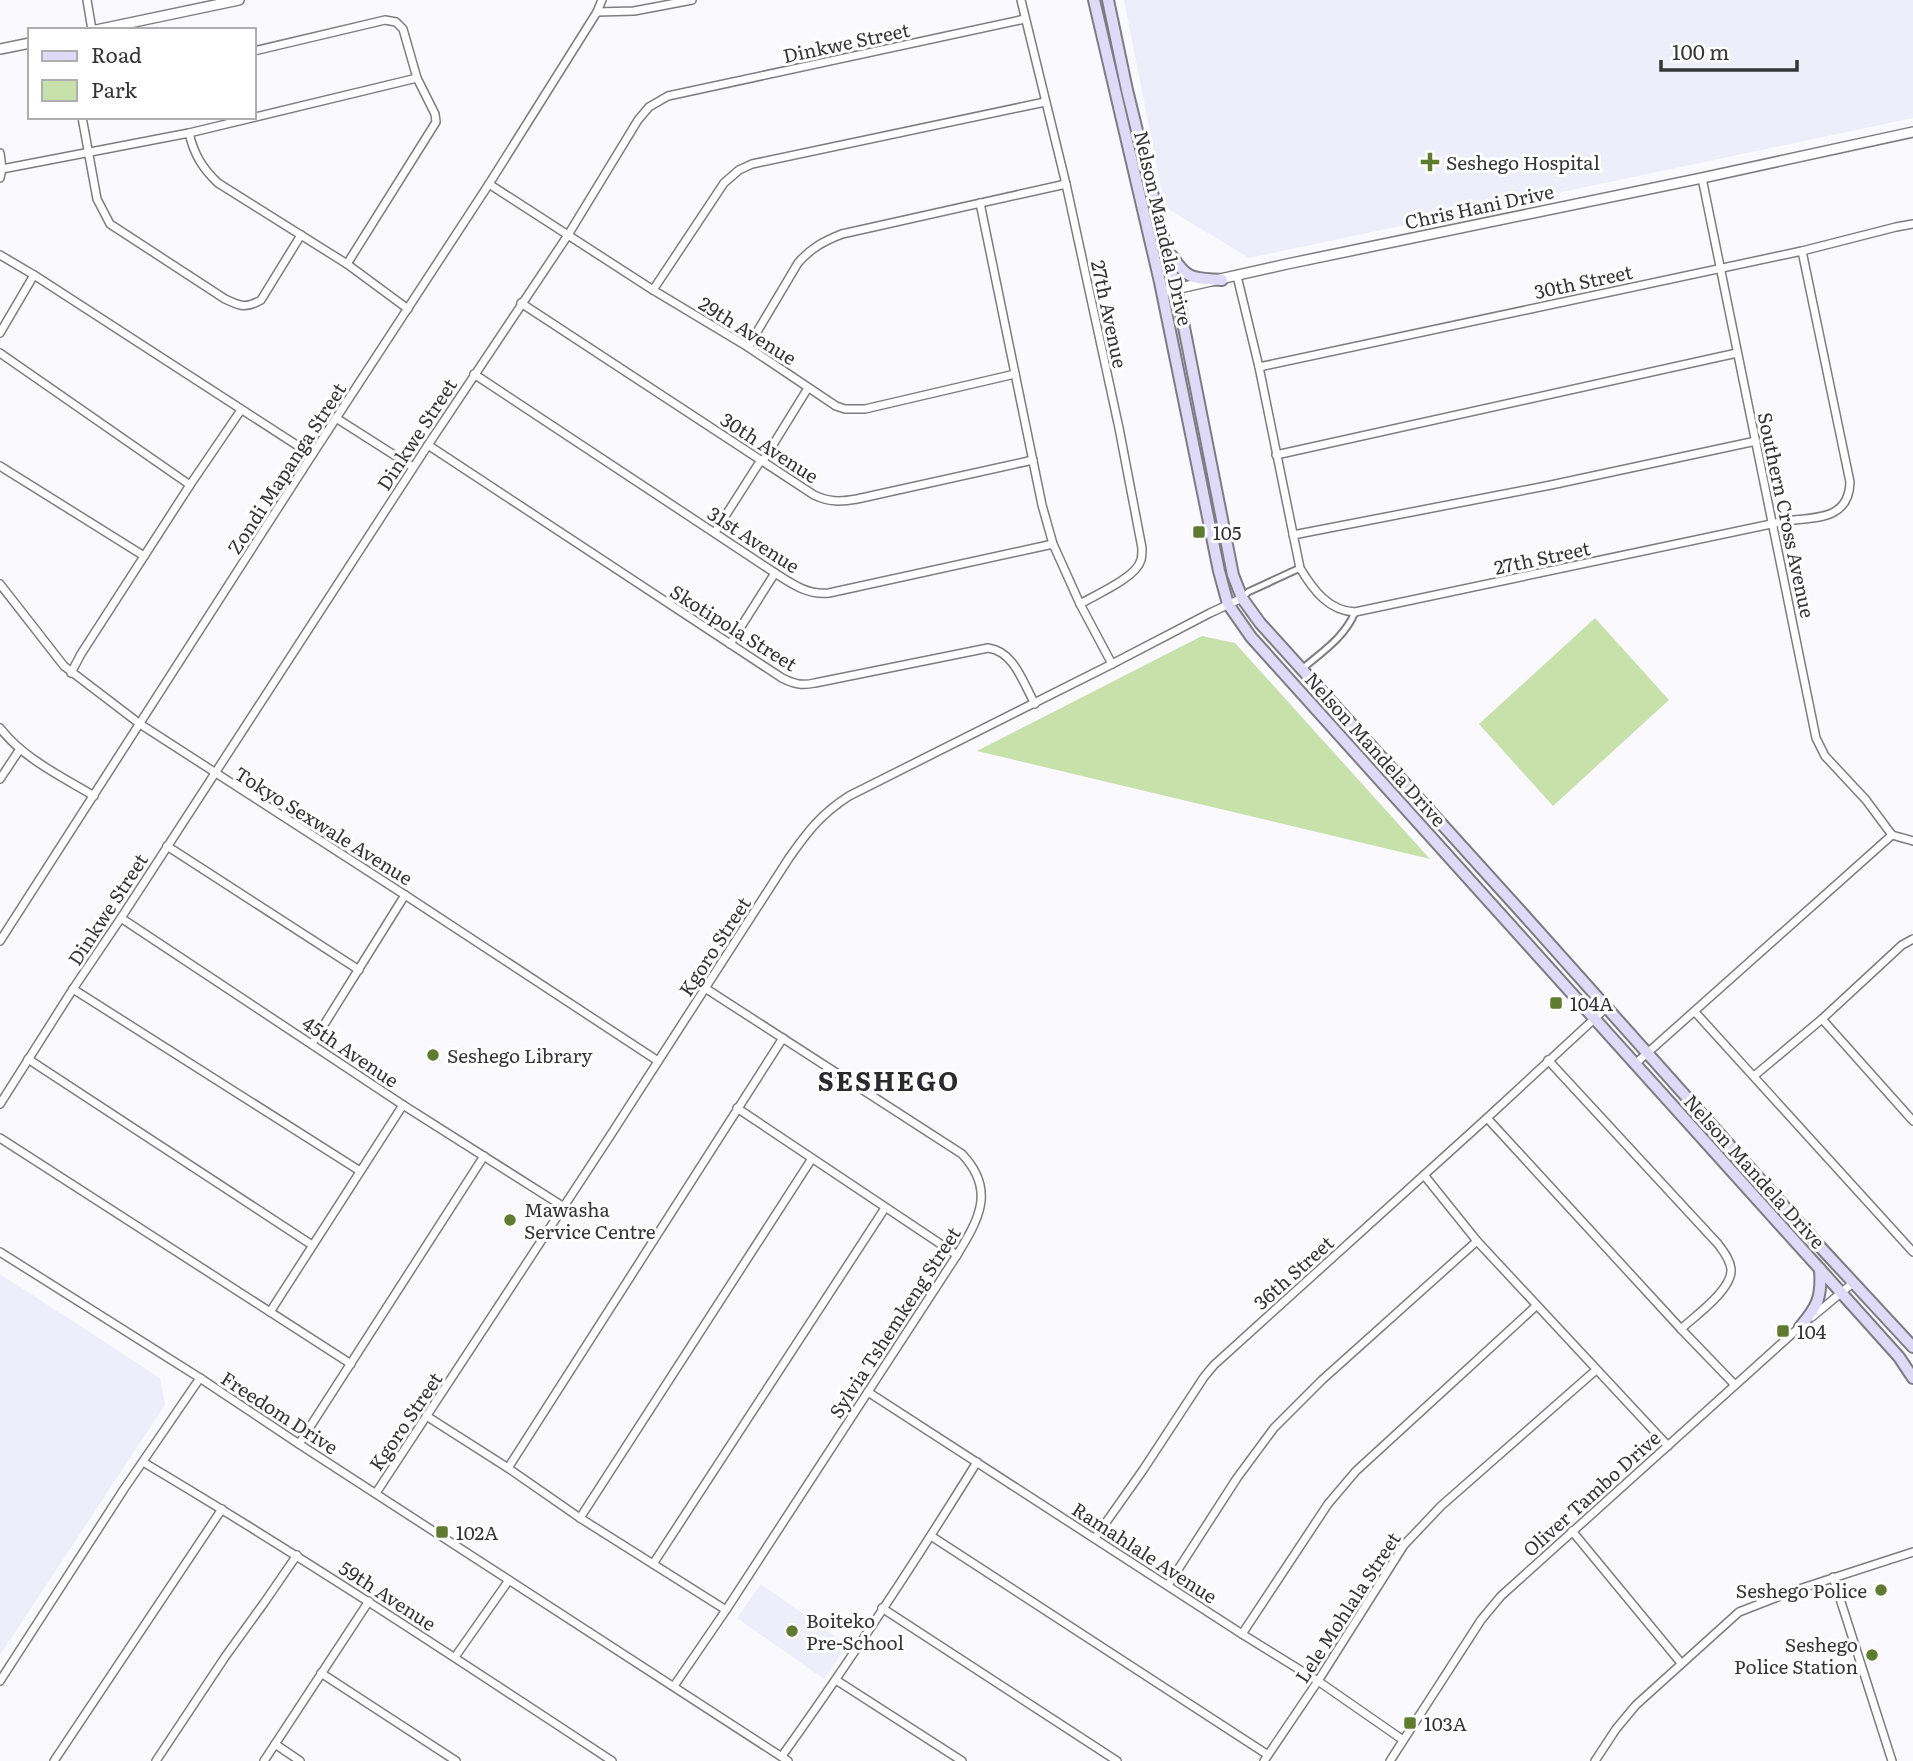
<svg xmlns="http://www.w3.org/2000/svg" width="1913" height="1761" viewBox="0 0 1913 1761" font-family="Literata,serif">
<style>
.built{fill:#eeedfa}
.green{fill:#c8e0a9}
.lines{fill:none;stroke-linecap:round;stroke-linejoin:round}
.pedestrian-casing{stroke:#7d7d81;stroke-width:9}
.minor-casing{stroke:#7d7d81;stroke-width:10}
.tertiary-casing{stroke:#7d7d81;stroke-width:12}
.secondary-casing{stroke:#7d7d81;stroke-width:14}
.pedestrian{stroke:#fff;stroke-width:5}
.minor{stroke:#fff;stroke-width:7}
.tertiary{stroke:#fff;stroke-width:9}
.secondary{stroke:#dfdaf8;stroke-width:10}
.poi-dot{fill:#5f7b30;stroke:#fff;stroke-width:2.5}
.labels{text-anchor:middle;dominant-baseline:central;stroke-width:6;stroke-linejoin:round;paint-order:stroke}
.street-label{font-size:19px;fill:#353537;stroke:#fff}
.poi-label{font-size:19px;fill:#353537;stroke:#fff;text-anchor:start}
.district-label{font-size:26px;font-weight:bold;letter-spacing:2px;fill:#2a2a2e;stroke:#fff}
</style>
<rect width="100%" height="100%" fill="#f9f9fe"/>
<g class="built">
<path d="M1124,0H1913V118L1249,258L1165,207Z"/>
<path d="M0,1274L160,1378L165,1405L0,1655Z"/>
<path d="M761,1584L847,1645L824,1679L737,1618Z"/>
</g>
<g class="green">
<path d="M1595,618L1669,700L1553,806L1479,724Z"/>
<path d="M1202,636L1235,643L1430,859L977,751Z"/>
</g>
<g class="lines">
<g class="pedestrian-casing">
<g id="pedestrian">
<path d="M1242,598L1248,592L1300,568"/>
<path d="M1302,669C1322,652 1345,637 1355,612"/>
</g>
</g>
<g class="minor-casing">
<g id="minor">
<path d="M87,0L92,30"/>
<path d="M1021,0L1066,184L1119,428L1142,548C1142,552 1142,556 1141,560C1136,578 1095,595 1080,604"/>
<path d="M597,12L634,11L692,0"/>
<path d="M254,51L385,20L396,22L403,29L417,78L435,114L436,122L347,264"/>
<path d="M82,117L97,199L110,224L225,299C240,306 245,309 261,300L301,235"/>
<path d="M189,133C194,154 202,168 218,183L347,264L408,309"/>
<path d="M0,153L2,169L0,178"/>
<path d="M2,169L189,133L417,78"/>
<path d="M1702,178L1816,738L1825,756L1866,800L1892,835"/>
<path d="M489,184L653,290L748,347L836,406L845,409H865L1015,374"/>
<path d="M980,203L1042,505L1053,544L1080,604L1112,664"/>
<path d="M0,255L34,275L312,455"/>
<path d="M1237,276L1259,367L1300,568C1313,590 1329,611 1355,612L1785,521C1814,517 1849,521 1850,482L1802,251"/>
<path d="M653,290L724,183L739,170L752,164L1045,102"/>
<path d="M521,303L814,495C829,502 840,502 857,499L1033,460"/>
<path d="M0,333L34,275"/>
<path d="M748,347L798,263C811,248 824,241 842,234L1066,184"/>
<path d="M0,353L190,485"/>
<path d="M1259,367L1802,251L1896,227L1913,224"/>
<path d="M474,374L775,573C792,584 807,595 829,593L1053,544"/>
<path d="M336,418L413,467"/>
<path d="M428,445L782,678C794,684 802,686 815,683L988,648C1014,651 1023,683 1035,704"/>
<path d="M1276,455L1737,353"/>
<path d="M763,461L808,388"/>
<path d="M0,466L144,556"/>
<path d="M715,532L761,460"/>
<path d="M1293,535L1551,485L1756,441"/>
<path d="M0,584L64,666L140,724L405,895L658,1061"/>
<path d="M730,644L775,573"/>
<path d="M71,673L81,654L190,485L241,410"/>
<path d="M0,728C24,759 61,776 94,796"/>
<path d="M0,779L20,749"/>
<path d="M1892,835L1913,841"/>
<path d="M167,846L359,970"/>
<path d="M121,918L403,1105L564,1207"/>
<path d="M0,941L312,455L489,184L597,12L602,0"/>
<path d="M73,989L360,1171"/>
<path d="M1695,1012L1913,1252"/>
<path d="M1822,1019L1913,1121"/>
<path d="M312,1044L405,895"/>
<path d="M28,1059L312,1245"/>
<path d="M1548,1060L1718,1244C1723,1251 1730,1259 1731,1269C1733,1289 1695,1316 1681,1329"/>
<path d="M1635,1064L1892,835"/>
<path d="M1754,1076L1822,1019L1902,945L1913,939"/>
<path d="M0,1104L73,989L121,918L428,445L568,235L638,120L649,107L668,96L1025,19"/>
<path d="M737,1108L957,1255"/>
<path d="M1487,1118L1681,1329L1735,1385"/>
<path d="M0,1138L351,1364"/>
<path d="M1424,1175L1477,1241L1668,1446"/>
<path d="M0,1252L200,1378L299,1444L788,1761"/>
<path d="M270,1312L403,1105"/>
<path d="M1812,1317L1854,1282"/>
<path d="M868,1392L1242,1634L1318,1681L1403,1740"/>
<path d="M428,1417L508,1468L580,1518L726,1610"/>
<path d="M299,1444L484,1156"/>
<path d="M143,1462C303,1557 457,1659 612,1761"/>
<path d="M508,1468L783,1038"/>
<path d="M376,1493L610,1136L789,858C808,831 821,814 849,796L1112,664L1210,613L1242,598"/>
<path d="M580,1518L811,1160"/>
<path d="M1572,1531L1681,1663"/>
<path d="M931,1536L1268,1755"/>
<path d="M1095,1538L1143,1470L1204,1377L1214,1365L1487,1118L1606,1008"/>
<path d="M653,1564L885,1208"/>
<path d="M1833,1577L1892,1761"/>
<path d="M1168,1585L1237,1478L1274,1428L1322,1380L1477,1241"/>
<path d="M882,1608L1117,1761"/>
<path d="M1242,1634L1328,1504L1356,1471L1536,1306"/>
<path d="M455,1657L509,1580"/>
<path d="M321,1673L456,1761"/>
<path d="M836,1680L962,1761"/>
<path d="M0,1681L124,1489L200,1378"/>
<path d="M674,1686L726,1610L957,1255C979,1219 996,1190 962,1154L705,988"/>
<path d="M275,1744L300,1761"/>
<path d="M782,1756C850,1661 915,1562 977,1462"/>
<path d="M54,1761L222,1509"/>
<path d="M156,1761L225,1657L264,1603L297,1555"/>
<path d="M264,1761L369,1601"/>
<path d="M1264,1761L1318,1681L1404,1545L1441,1506L1596,1370"/>
<path d="M1390,1761L1481,1620L1501,1596L1802,1325"/>
<path d="M1595,1761L1616,1729L1636,1705L1739,1612L1793,1591L1913,1552"/>
</g>
</g>
<g class="tertiary-casing">
<g id="tertiary">
<path d="M96,30L239,0"/>
<path d="M0,49L30,43"/>
<path d="M1162,292L1287,264L1702,178L1913,132"/>
</g>
</g>
<g class="secondary-casing">
<g id="secondary">
<path d="M1094,0L1160,282L1219,571L1228,604L1251,637L1819,1268L1899,1357L1913,1378"/>
<path d="M1108,0L1127,90L1179,302L1233,575L1242,598L1260,623L1524,915L1824,1251L1913,1347"/>
<path d="M1172,256C1188,281 1194,278 1222,280"/>
<path d="M1800,1327C1818,1306 1822,1297 1820,1269"/>
</g>
</g>
<use href="#pedestrian" class="pedestrian"/>
<use href="#minor" class="minor"/>
<use href="#tertiary" class="tertiary"/>
<use href="#secondary" class="secondary"/>
</g>
<g class="poi-dot">
<path d="M1426.5 151.5h7v7h7v7h-7v7h-7v-7h-7v-7h7z"/>
<rect x="1192" y="525" width="14" height="14" rx="3.5"/>
<rect x="1549" y="996" width="14" height="14" rx="3.5"/>
<circle cx="433" cy="1055" r="7"/>
<circle cx="510" cy="1220" r="7"/>
<rect x="1776" y="1324" width="14" height="14" rx="3.5"/>
<rect x="435" y="1525" width="14" height="14" rx="3.5"/>
<circle cx="1881" cy="1590" r="7"/>
<circle cx="792" cy="1631" r="7"/>
<circle cx="1872" cy="1655" r="7"/>
<rect x="1403" y="1716" width="14" height="14" rx="3.5"/>
</g>
<g class="labels">
<g class="street-label">
<text transform="translate(846 42) rotate(-12)">Dinkwe Street</text>
<text transform="translate(1479 206) rotate(-12)">Chris Hani Drive</text>
<text transform="translate(1164 228) rotate(77)">Nelson Mandela Drive</text>
<text transform="translate(1583 281) rotate(-12)">30th Street</text>
<text transform="translate(1110 314) rotate(78)">27th Avenue</text>
<text transform="translate(748 330) rotate(32)">29th Avenue</text>
<text transform="translate(416 434) rotate(-57)">Dinkwe Street</text>
<text transform="translate(770 447) rotate(33)">30th Avenue</text>
<text transform="translate(286 468) rotate(-57)">Zondi Mapanga Street</text>
<text transform="translate(1787 515) rotate(78)">Southern Cross Avenue</text>
<text transform="translate(754 539) rotate(33)">31st Avenue</text>
<text transform="translate(1542 557) rotate(-12)">27th Street</text>
<text transform="translate(734 627) rotate(32)">Skotipola Street</text>
<text transform="translate(1376 749) rotate(48)">Nelson Mandela Drive</text>
<text transform="translate(324 825) rotate(32)">Tokyo Sexwale Avenue</text>
<text transform="translate(107 909) rotate(-57)">Dinkwe Street</text>
<text transform="translate(714 946) rotate(-57)">Kgoro Street</text>
<text transform="translate(351 1051) rotate(34)">45th Avenue</text>
<text transform="translate(1755 1171) rotate(48)">Nelson Mandela Drive</text>
<text transform="translate(1293 1272) rotate(-42)">36th Street</text>
<text transform="translate(894 1322) rotate(-57)">Sylvia Tshemkeng Street</text>
<text transform="translate(280 1412) rotate(33)">Freedom Drive</text>
<text transform="translate(405 1421) rotate(-56)">Kgoro Street</text>
<text transform="translate(1591 1493) rotate(-42)">Oliver Tambo Drive</text>
<text transform="translate(1145 1552) rotate(33)">Ramahlale Avenue</text>
<text transform="translate(388 1595) rotate(33)">59th Avenue</text>
<text transform="translate(1347 1607) rotate(-57)">Lele Mohlala Street</text>
</g>
<g class="poi-label">
<text x="1446" y="162">Seshego Hospital</text>
<text x="1213" y="532">105</text>
<text x="1570" y="1003">104A</text>
<text x="447" y="1055">Seshego Library</text>
<text x="524" y="1209">Mawasha<tspan x="524" dy="22">Service Centre</tspan></text>
<text x="1797" y="1331">104</text>
<text x="456" y="1532">102A</text>
<text x="1867" y="1590" text-anchor="end">Seshego Police</text>
<text x="806" y="1620">Boiteko<tspan x="806" dy="22">Pre-School</tspan></text>
<text x="1858" y="1644" text-anchor="end">Seshego<tspan x="1858" dy="22">Police Station</tspan></text>
<text x="1424" y="1723">103A</text>
</g>
<g class="district-label">
<text x="889" y="1079">SESHEGO</text>
</g>
</g>
<rect x="28" y="28" width="228" height="91" fill="#ffffff" stroke="#aeaeaf" stroke-width="2"/>
<rect x="42" y="51" width="35" height="10" fill="#dfdaf8" stroke="#aeaeaf" stroke-width="2"/>
<text x="91" y="63" font-size="21" fill="#353537">Road</text>
<rect x="42" y="80" width="35" height="21" fill="#c8e0a9" stroke="#aeaeaf" stroke-width="2"/>
<text x="91" y="98" font-size="21" fill="#353537">Park</text>
<path d="M1661 60v10h136v-10" fill="none" stroke="#353537" stroke-width="3.5"/>
<text x="1672" y="60" font-size="21" fill="#353537" stroke="#ffffff" stroke-width="5" paint-order="stroke">100 m</text>
</svg>
